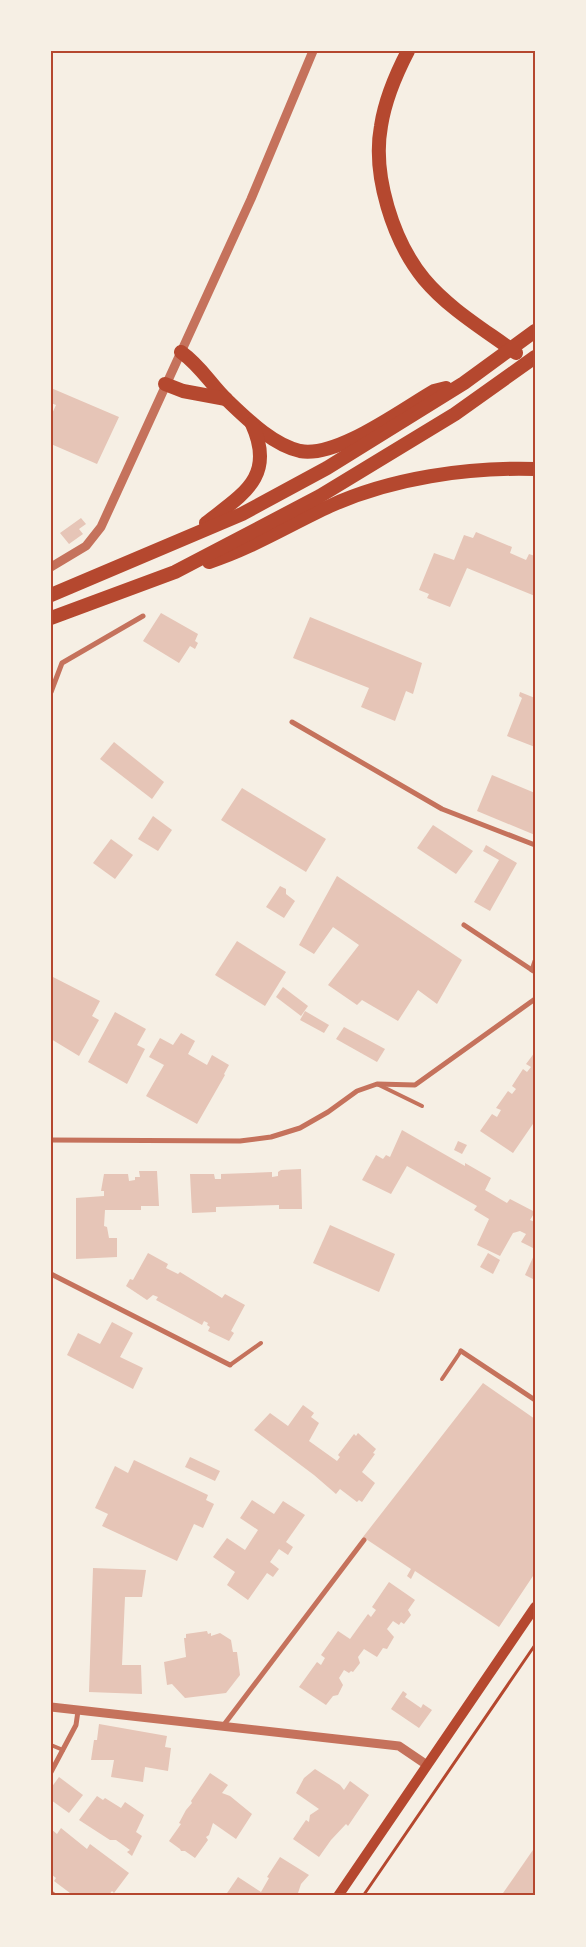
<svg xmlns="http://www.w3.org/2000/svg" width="586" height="1947" viewBox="0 0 586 1947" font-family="'Titillium Web',sans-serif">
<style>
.building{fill:#e6c5b7}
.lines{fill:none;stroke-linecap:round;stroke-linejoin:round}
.path{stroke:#b5482f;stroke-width:3}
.service{stroke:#c5725c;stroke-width:4}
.minor{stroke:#c5725c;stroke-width:5}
.tertiary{stroke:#c5725c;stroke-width:9}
.secondary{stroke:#b5482f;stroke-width:10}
.trunk{stroke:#b5482f;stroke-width:14}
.neatline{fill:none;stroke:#b5482f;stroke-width:2}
</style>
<rect width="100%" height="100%" fill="#f6efe4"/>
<g class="building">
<path d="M51,388L119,417L97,464L51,444V416L56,405L51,403Z"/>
<path d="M81,518L86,524L79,529L83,534L69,544L60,533Z"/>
<path d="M476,532L512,547L510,553L526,560L529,554L535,556V596L467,568L450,607L427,598L429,594L419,590L434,553L454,560L464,535L473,538Z"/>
<path d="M161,613L198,634L195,641L198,643L195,649L190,646L179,663L143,641Z"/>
<path d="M310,617L422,663L413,694L406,691L395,721L361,707L369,688L293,658Z"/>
<path d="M520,692L535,698V747L507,736L522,698L519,696Z"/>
<path d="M114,742L164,782L152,799L100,759Z"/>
<path d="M492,775L535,793V835L477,811Z"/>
<path d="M242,788L326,839L306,872L221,820Z"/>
<path d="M153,816L172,830L158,851L138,839Z"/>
<path d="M433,825L473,851L456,874L417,848Z"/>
<path d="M111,839L133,855L115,879L93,863Z"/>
<path d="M486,845L517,863L490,911L474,902L499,860L483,851Z"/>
<path d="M337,876L462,960L437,1004L418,990L398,1021L362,1000L357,1005L328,985L359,945L333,927L314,954L299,945Z"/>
<path d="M280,886L286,889V894L295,901L284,918L266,907Z"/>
<path d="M237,941L286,972L265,1006L215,975Z"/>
<path d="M51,976L100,1001L92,1016L99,1020L79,1056L51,1039Z"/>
<path d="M283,987L308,1006L301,1016L276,997Z"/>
<path d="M305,1011L329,1025L324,1033L300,1020Z"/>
<path d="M115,1012L146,1029L137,1045L145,1049L127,1084L88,1062Z"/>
<path d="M344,1027L385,1049L377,1062L336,1039Z"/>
<path d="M181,1033L195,1041L188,1054L207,1065L212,1055L229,1065L224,1074L225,1075L197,1124L146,1096L164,1065L149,1057L160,1038L173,1045Z"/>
<path d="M535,1052V1121L513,1153L480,1131L492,1114L497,1117L501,1110L496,1108L508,1091L512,1094L516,1089L512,1086L523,1069L527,1072L531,1067L526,1064Z"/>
<path d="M402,1130L465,1166V1163L491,1178L485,1190L507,1203L510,1199L535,1212L530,1220L535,1222V1249L521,1242L526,1234L520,1231L513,1233L500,1256L477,1245L489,1219L474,1210L477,1206L407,1166L391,1194L362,1180L376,1155L383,1159L386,1155L390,1157Z"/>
<path d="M458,1141L467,1145L462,1154L454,1150Z"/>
<path d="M301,1169L302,1209H279V1205L216,1207V1212L192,1213L190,1174H214L215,1179H221V1174L272,1172V1177L278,1176V1172L281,1170Z"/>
<path d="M139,1171H157L159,1206H141V1210H105L104,1226L107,1227L109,1238H117V1257L76,1259V1198L104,1196V1191H101L104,1174H128L129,1181L135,1180V1177H140Z"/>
<path d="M330,1225L395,1254L379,1292L313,1263Z"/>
<path d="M148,1253L168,1264L166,1268L178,1274L180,1272L222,1298L225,1294L245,1305L231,1331L234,1333L229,1341L208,1331L210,1327L207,1325L208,1323L204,1321L202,1325L156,1300L158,1297L153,1295L147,1300L126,1286L130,1279L133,1280Z"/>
<path d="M488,1253L500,1260L493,1274L480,1267Z"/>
<path d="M535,1253V1280L525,1275Z"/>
<path d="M112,1322L133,1333L120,1357L143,1368L133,1389L67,1355L78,1333L100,1344Z"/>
<path d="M483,1383L535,1419V1573L499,1627L415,1571L411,1579L407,1576L411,1569L363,1537Z"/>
<path d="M303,1405L314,1413L311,1417L319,1423L309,1441L337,1461L340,1457L338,1455L354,1434L356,1436L358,1433L376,1449L373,1453L375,1454L362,1472L375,1483L362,1502L359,1500L357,1502L340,1489L336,1494L314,1475L254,1430L270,1413L288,1426Z"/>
<path d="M190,1457L220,1471L215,1481L185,1467Z"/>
<path d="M134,1460L208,1495L206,1500L214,1504L203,1528L194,1524L177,1561L102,1526L108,1514L95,1508L115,1466L128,1473Z"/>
<path d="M252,1500L274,1514L283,1501L305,1515L286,1542L293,1547L288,1555L279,1549L270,1562L279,1569L273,1577L267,1573L248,1600L227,1585L235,1572L213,1557L227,1538L245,1550L258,1530L240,1518Z"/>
<path d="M93,1568L146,1570L142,1597H125L122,1665H141L142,1694L89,1692Z"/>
<path d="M389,1582L415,1600L408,1610L411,1615L404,1624L401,1622L399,1625L393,1621L387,1629L394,1637L387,1649L383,1648L377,1657L364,1649L358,1657L360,1663L353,1672L351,1671L349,1673L344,1670L339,1678L343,1685L338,1695L333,1696L326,1705L299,1687L317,1662L321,1665L325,1658L321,1655L338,1631L350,1639L368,1614L371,1617L376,1610L372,1607Z"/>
<path d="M207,1631L208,1634L211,1633V1636L220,1633L231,1640L233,1652H237L240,1675L226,1693L185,1698L172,1684L167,1685L164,1662L186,1657L184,1638H186V1634Z"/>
<path d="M403,1691L407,1694L405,1697L421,1708L423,1704L432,1710L419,1728L391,1709Z"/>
<path d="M99,1724L167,1736L165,1747L171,1748L168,1771L145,1767L143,1782L111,1777L114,1760H91L94,1740H97Z"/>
<path d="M315,1769L340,1785L344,1790L350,1781L369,1795L348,1826L346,1824L331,1840L319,1857L293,1839L306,1820L309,1822L310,1815L319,1809L296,1793L304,1778Z"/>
<path d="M210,1773L228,1785L222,1793L230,1796L252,1814L236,1839L213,1823L209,1835L206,1837L208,1840L195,1858L185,1851H181L180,1849L169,1841L181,1824L179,1823L186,1810L192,1803L191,1801Z"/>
<path d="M59,1777L83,1795L69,1813L51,1800V1788Z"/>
<path d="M97,1796L103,1800L105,1798L121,1808L125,1802L144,1815L136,1832L142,1836L132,1856L127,1852L130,1850L116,1840H110L79,1820Z"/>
<path d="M61,1828L87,1849L90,1844L129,1873L114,1893L112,1891L108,1896H74L54,1881L56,1878L51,1874V1829L57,1834Z"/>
<path d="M535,1847V1896H501Z"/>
<path d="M280,1857L309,1875L301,1884L297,1896H225L238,1877L261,1892L269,1878L267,1877Z"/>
</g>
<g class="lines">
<path class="path" d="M363,1896L535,1645"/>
<g class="service">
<path d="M379,1085L422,1106"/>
<path d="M230,1365L261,1343"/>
<path d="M442,1379L461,1351"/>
<path d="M51,1745L63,1750"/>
</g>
<g class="minor">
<path d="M51,692L62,663L143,616"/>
<path d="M292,722L442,809L535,845"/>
<path d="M464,925L535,972"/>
<path d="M532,970L535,961"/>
<path d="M51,1140L240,1141L271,1137L300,1128L328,1112L357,1091L377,1084L415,1085L535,999"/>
<path d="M51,1274L230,1365"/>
<path d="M461,1351L535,1400"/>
<path d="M223,1726L364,1540"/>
<path d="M51,1772L76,1725L78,1711"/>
<path d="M51,1893L55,1896"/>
</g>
<g class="tertiary">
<path d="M51,567L86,546L101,527L251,199L313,51"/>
<path d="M51,1707L399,1746L427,1765"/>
</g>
<path class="secondary" d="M338,1896L535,1607"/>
<g class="trunk">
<path d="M408,51C396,74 385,100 381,126C372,175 393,241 424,279C449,309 485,330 516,353"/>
<path d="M181,352C202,367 210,384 228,401C248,420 273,445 300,451C337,458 401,410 434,391L446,388"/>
<path d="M165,384L183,391L226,399"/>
<path d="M206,523C243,494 276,477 252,424"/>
<path d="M209,562C252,548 289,525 330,506C391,478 468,467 535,469"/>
<path d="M51,595L242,514L327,468L464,383L535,331"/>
<path d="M51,618L175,572L320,496L455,414L535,357"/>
</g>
</g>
<rect width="586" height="1947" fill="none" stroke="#f6efe4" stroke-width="105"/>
<rect x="52" y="52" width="482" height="1842" class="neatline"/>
</svg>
